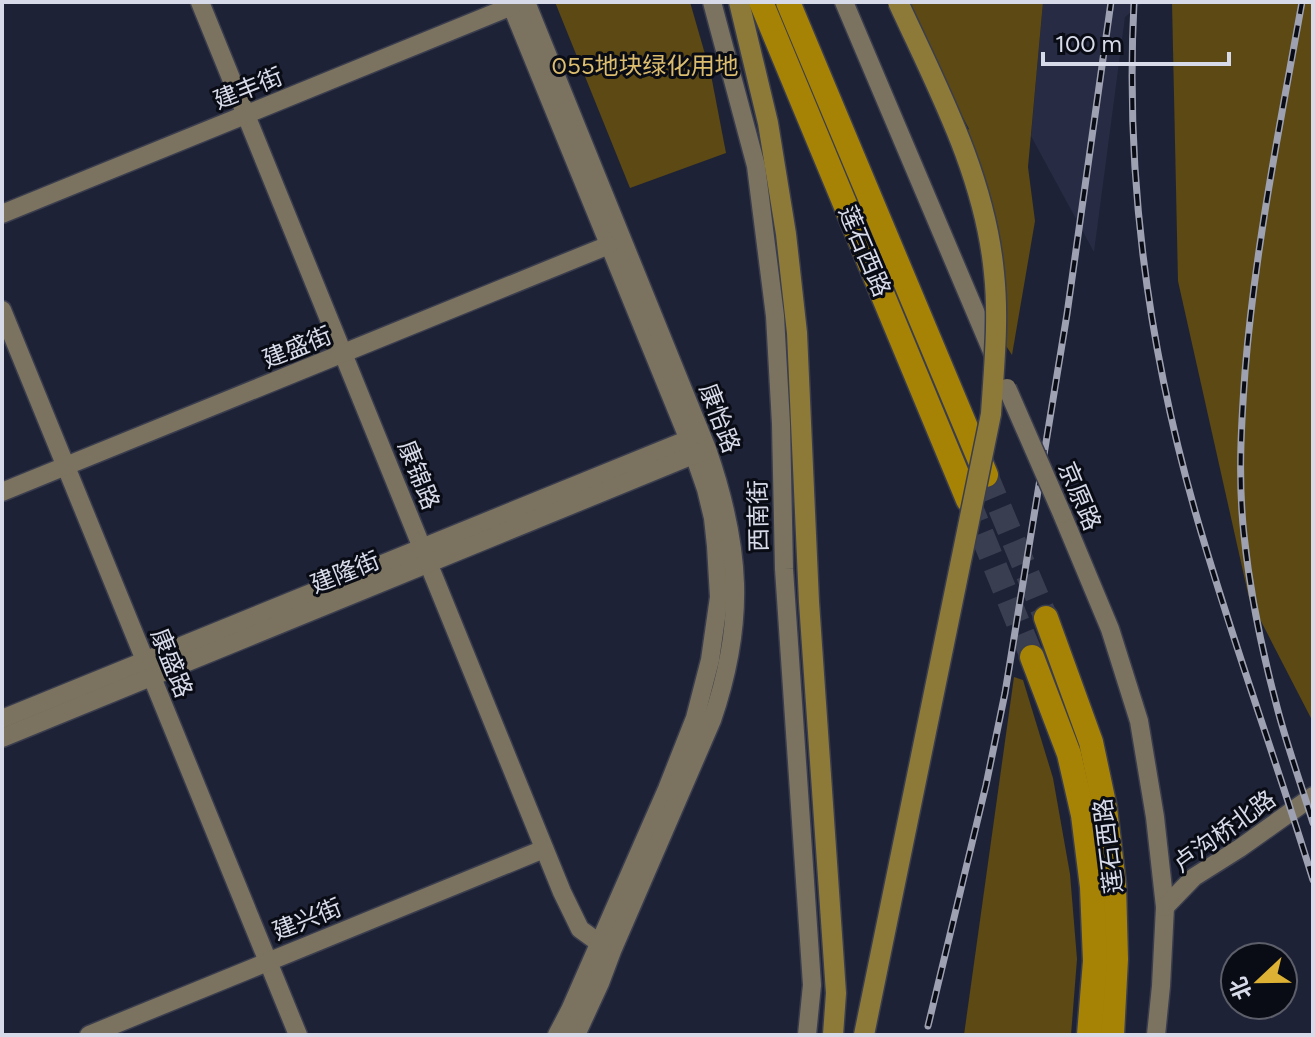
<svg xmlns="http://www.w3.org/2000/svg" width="1315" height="1037" viewBox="0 0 1315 1037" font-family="Figtree,'Noto Sans SC',sans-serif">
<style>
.built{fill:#272b44}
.green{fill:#5c4914}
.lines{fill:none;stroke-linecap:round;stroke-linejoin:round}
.highway-tunnel{stroke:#3a3e51;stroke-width:24;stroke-dasharray:24 12;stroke-linecap:butt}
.secondary-casing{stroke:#3a3d4e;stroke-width:21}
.primary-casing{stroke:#3a3d4e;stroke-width:23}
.highway-casing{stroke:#3a3d4e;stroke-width:27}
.secondary{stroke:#7b735f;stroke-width:18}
.primary{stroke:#8d7a38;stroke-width:20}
.highway{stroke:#a68205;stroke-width:24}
.rail-casing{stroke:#9ea1b1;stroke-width:7}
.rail{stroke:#0a0c15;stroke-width:4;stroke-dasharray:12;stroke-linecap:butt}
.secondary-bridge-casing{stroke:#3a3d4e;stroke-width:21;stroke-linecap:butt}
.primary-bridge-casing{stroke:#3a3d4e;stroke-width:23;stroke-linecap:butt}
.secondary-bridge{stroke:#7b735f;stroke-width:18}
.primary-bridge{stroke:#8d7a38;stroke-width:20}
.labels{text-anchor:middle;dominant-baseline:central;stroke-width:6;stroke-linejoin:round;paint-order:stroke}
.park-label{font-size:24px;fill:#dcbd6e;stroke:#0a0c15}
.street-label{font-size:24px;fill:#d7dae8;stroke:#0a0c15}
</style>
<rect width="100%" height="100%" fill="#1e2236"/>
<path class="built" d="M1043,2H1143L1125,17L1094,252L1031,136Z"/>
<g class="green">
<path d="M555,2H690L711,75L726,153L630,188Z"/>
<path d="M901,2H1043L1028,167L1035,221L1012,355L988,318L981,229L949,138L969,129Z"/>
<path d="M1172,2H1313V722L1249,598L1178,281Z"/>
<path d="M1014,677L1023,680L1053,778L1070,874L1077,959L1071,1035H964Z"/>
</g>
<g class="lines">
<g class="highway-tunnel">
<path d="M986,475L1046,618"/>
<path d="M968,500L1032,657"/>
</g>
<g class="secondary-casing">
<g id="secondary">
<path d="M200,2L562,892L580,929L606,948"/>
<path d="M510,2L689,440L706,489L713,518L716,546L719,597L710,660L695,718L667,789L570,1010L557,1035"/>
<path d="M526,2L707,449C741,547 746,621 712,720L612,951L600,983L576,1035"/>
<path d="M712,2L756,166L775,316L781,424L784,569L812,985L807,1035"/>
<path d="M844,2L994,356"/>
<path d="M2,214L512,6"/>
<path d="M2,310L298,1035"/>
<path d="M2,492L609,245"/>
<path d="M1062,514L1110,629L1139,721L1155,817L1165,907L1161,986L1156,1035"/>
<path d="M2,719L699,435"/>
<path d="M2,738L703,451"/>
<path d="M1165,907L1194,877L1240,848L1313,796"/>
<path d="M89,1035L544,849"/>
</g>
</g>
<g class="primary-casing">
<path id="primary" d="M739,2L768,123L786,234L797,333L809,602L836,993L833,1035"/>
</g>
<g class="highway-casing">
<g id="highway">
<path d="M761,2L968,500"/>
<path d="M788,2L986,475"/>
<path d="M1046,618L1091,742L1105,808L1114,884L1116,959L1112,1035"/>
<path d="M1032,657L1069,754L1083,815L1092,887L1095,961L1089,1035"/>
</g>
</g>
<use href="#secondary" class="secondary"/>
<use href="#primary" class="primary"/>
<use href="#highway" class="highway"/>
<g class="rail-casing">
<g id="rail">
<path d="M1134,2C1125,174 1148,345 1195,511C1230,635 1275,756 1313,880"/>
<path d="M1302,2C1280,125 1255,248 1245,372C1241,427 1238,481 1244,535C1250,593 1262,651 1277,707C1287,746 1301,784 1313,823"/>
<path d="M928,1026L986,785L1005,693L1067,314L1111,2"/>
</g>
</g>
<use href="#rail" class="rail"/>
<g class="secondary-bridge-casing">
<path id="secondary-bridge" d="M1007,388L1062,514"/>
</g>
<g class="primary-bridge-casing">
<path id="primary-bridge" d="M864,1035L991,414C994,367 999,319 994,273C985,176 938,89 898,2"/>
</g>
<use href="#secondary-bridge" class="secondary-bridge"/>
<use href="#primary-bridge" class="primary-bridge"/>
</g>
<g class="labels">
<g class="park-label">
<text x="645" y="65">055地块绿化用地</text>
</g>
<g class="street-label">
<text transform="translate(248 88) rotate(-22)">建丰街</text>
<text transform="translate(865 251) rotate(67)">莲石西路</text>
<text transform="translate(297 347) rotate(-22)">建盛街</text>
<text transform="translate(720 418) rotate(69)">康怡路</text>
<text transform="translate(419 475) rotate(68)">康锦路</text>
<text transform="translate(1080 496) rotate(67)">京原路</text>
<text transform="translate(758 516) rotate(-91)">西南街</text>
<text transform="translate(345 572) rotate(-22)">建隆街</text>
<text transform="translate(172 663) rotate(68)">康盛路</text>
<text transform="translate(1224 831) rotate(-36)">卢沟桥北路</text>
<text transform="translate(1108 846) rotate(-97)">莲石西路</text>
<text transform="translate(307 919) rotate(-22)">建兴街</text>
</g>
</g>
<rect width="1315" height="1037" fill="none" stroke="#d7dae8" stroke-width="8"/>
<g transform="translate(1259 981) rotate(248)"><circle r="38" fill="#0a0c15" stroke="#5c5e69" stroke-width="2"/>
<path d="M0-6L14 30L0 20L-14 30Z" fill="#ddb133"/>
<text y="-12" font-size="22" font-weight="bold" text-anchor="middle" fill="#d7dae8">北</text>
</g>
<path d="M1043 52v12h186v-12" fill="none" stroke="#d7dae8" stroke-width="4"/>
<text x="1055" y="52" font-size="24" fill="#d7dae8" stroke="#0a0c15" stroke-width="6" paint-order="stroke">100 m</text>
</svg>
